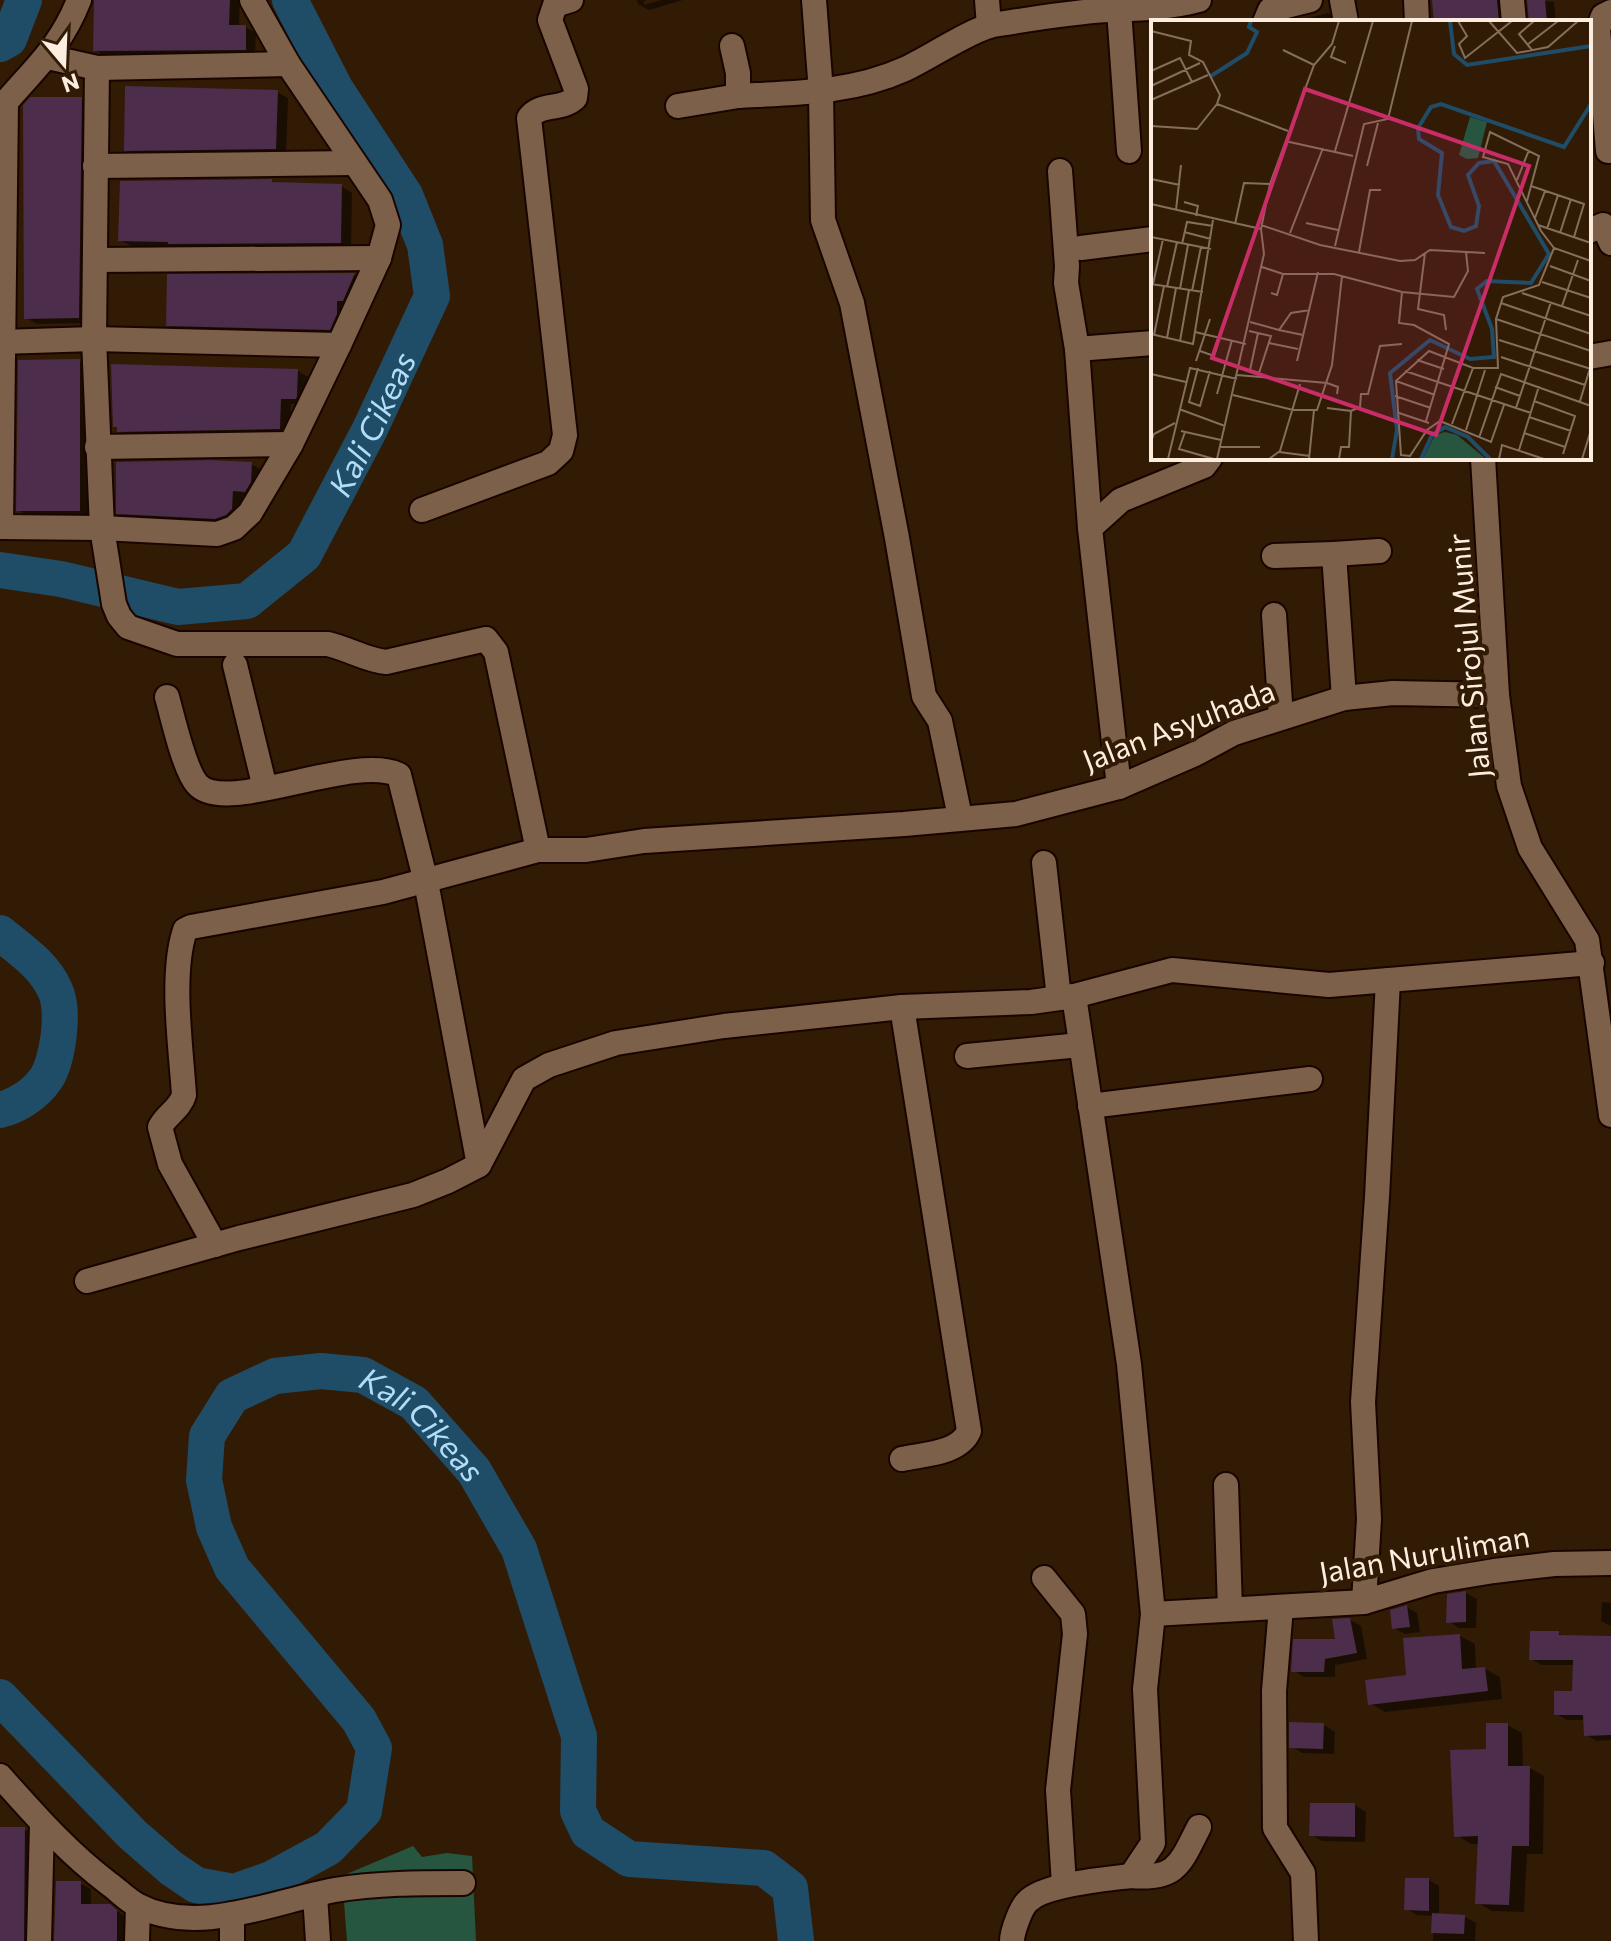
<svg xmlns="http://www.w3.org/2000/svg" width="1611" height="1941" viewBox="0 0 1611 1941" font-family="Commissioner,sans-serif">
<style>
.green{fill:#265540}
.shadow{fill:#0007}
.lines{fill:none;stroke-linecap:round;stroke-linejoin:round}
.river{stroke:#1f4d67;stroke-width:36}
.building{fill:#4c2d4c}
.minor-casing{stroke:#190500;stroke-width:28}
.minor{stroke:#7c6049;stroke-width:24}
.labels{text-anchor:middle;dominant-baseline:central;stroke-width:8;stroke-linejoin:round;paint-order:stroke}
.street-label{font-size:30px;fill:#fdeddf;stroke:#321b05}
.water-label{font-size:32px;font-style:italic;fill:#b2dcf8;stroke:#321b05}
.inset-river{fill:none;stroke:#1f4d67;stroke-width:4}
.inset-road{fill:none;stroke:#836f5c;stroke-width:2}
.view{fill:#c82d68;fill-opacity:0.15;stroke:#c82d68;stroke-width:4}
.inset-edge{fill:none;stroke:#fdeddf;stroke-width:4}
</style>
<rect width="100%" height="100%" fill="#321b05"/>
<path class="green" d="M413,1846L422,1857L447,1853L472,1856L476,1941H347L342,1876Z"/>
<g class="shadow">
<path d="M97,0H240L239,27H246L256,33L255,54L105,56L95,50Z"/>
<path d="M637,0H647L644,1V5L661,0H683L649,10L638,4Z"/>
<path d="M1434,0H1506L1508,22H1436Z"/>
<path d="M1528,0L1554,2L1556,22H1530Z"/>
<path d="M1328,13L1339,19L1340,22H1292Z"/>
<path d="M1239,20L1243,22H1211Z"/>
<path d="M277,92L288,98L286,154L137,156L126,150Z"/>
<path d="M81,99L92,105L90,323L37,324L26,318Z"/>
<path d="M272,181L278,185L341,186L352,193L351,248L131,246L120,240Z"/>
<path d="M354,275L364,281L340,334L178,331L168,325L169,276Z"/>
<path d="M79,361L90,367V516H29L18,510Z"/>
<path d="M298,371L308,377L306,404H291L290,434L130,437L115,426Z"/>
<path d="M251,464L262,470L256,497L243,496V515L227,524L129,519L118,513Z"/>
<path d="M1466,1593L1477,1599L1476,1628H1459L1448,1621L1449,1596Z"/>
<path d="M1602,1602L1611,1603V1626L1601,1621Z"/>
<path d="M1407,1607L1417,1613L1420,1632L1405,1634L1394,1628Z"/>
<path d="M1350,1620L1361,1626L1367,1659L1335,1665V1677H1304L1293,1670L1338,1641Z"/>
<path d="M1558,1633L1566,1637L1611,1639V1740L1597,1741L1586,1735L1585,1720H1567L1556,1714L1574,1693L1575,1665H1542L1531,1659Z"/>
<path d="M1460,1636L1475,1644L1476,1670L1485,1669L1500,1677L1502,1699L1385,1712L1370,1703L1408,1677Z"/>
<path d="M1324,1725L1335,1732L1334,1754L1302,1753L1291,1746Z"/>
<path d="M1507,1725L1522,1733L1523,1768H1530L1544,1776L1543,1854H1527L1524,1912L1492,1911L1477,1902L1479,1844H1471L1456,1835L1488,1750Z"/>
<path d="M1355,1805L1366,1812L1365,1842L1322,1841L1311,1835Z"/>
<path d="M0,1829H24L35,1835L34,1941H0Z"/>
<path d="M1429,1880L1439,1886V1916L1465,1917L1476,1923L1475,1941H1433L1434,1916L1417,1915L1407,1909Z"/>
<path d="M80,1883L91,1889V1906H109L128,1918V1941H54Z"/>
</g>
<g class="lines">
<g class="river">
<path d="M0,44L9,39L24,0"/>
<path id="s1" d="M0,570L61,579L178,607L247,601L304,555L370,429L432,296L425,245L405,195L335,88L290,0"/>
<path d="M0,933C21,950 44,965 55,990C65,1010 58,1062 45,1080C35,1094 17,1106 0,1110"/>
<path id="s2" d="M0,1697L132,1834L171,1868L196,1885L234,1892L271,1879L328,1848L364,1811L374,1748L359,1720L232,1568L214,1527L204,1480L207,1436L232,1396L275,1376L321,1371L363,1375L414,1403L474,1471L519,1549L579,1736L578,1811L588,1832L629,1859L764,1868L790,1888L796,1941"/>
</g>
</g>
<g class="building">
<path d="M94,0H230L229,25H246V50L93,51Z"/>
<path d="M1432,0H1497L1499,22H1434Z"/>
<path d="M1527,0H1545L1547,22H1529Z"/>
<path d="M125,86L278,90L276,149L124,151Z"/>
<path d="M30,97H82L79,318L24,319L23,105Z"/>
<path d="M272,179V182L342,184L341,243L168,244V242L118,241L120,181Z"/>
<path d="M355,273L343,301H337V314L330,330L166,326L167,274Z"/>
<path d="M80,359V511H16L18,360Z"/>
<path d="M111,364L298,369L297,396L296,399H281L280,429L117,432V427H113Z"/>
<path d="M209,460L252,462L251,482L245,492L233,491L232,509L226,515L215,519L116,514V462Z"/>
<path d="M1466,1591V1622L1446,1623L1447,1594Z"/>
<path d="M1407,1605L1410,1627L1392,1629L1390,1610Z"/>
<path d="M1350,1618L1357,1653L1325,1659L1324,1672H1291L1293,1639H1335L1332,1619Z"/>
<path d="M1530,1631H1559V1635L1611,1636V1735L1584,1736L1583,1715H1554V1691H1572L1573,1660H1529Z"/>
<path d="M1460,1634L1462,1669L1485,1667L1488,1691L1368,1705L1365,1680L1406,1675L1403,1638Z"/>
<path d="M1289,1722L1324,1723L1323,1749L1289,1748Z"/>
<path d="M1486,1723H1508V1766H1530L1529,1846H1512L1509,1905L1475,1904L1478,1836L1454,1837L1450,1750L1486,1749Z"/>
<path d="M1310,1803H1355V1837L1309,1836Z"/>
<path d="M0,1827H25L24,1941H0Z"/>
<path d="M1405,1878H1429V1911L1404,1910Z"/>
<path d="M56,1881H81V1904H110L117,1910V1941H54Z"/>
<path d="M1432,1913L1465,1915L1464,1934L1431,1933Z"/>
</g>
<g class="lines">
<g class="minor-casing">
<g id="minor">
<path d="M814,0L821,92L823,220L852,303L897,538L924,696L940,721L960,817"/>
<path d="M987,0L989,26"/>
<path d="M1342,0L1346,22"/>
<path d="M1416,0L1417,22"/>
<path d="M1512,0L1514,22"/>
<path d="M1119,10L1129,151"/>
<path d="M1265,22L1270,10L1310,0"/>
<path d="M732,46L738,73V96C795,93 852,93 905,69C929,58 970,30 993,25C1030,19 1071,12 1108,10C1139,9 1169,8 1199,0"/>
<path d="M48,57L97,68L288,64"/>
<path d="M97,68L94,339L102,528L114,604L119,616L128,627L177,644H328C349,649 366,660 386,662L486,639L496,652L538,850"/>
<path d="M0,103L6,102C36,67 61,46 79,0"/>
<path d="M678,106L738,96"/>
<path d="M1608,151L1598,29L1603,16L1611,12"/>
<path d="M95,166L354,163"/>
<path d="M1060,171L1067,266L1066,283L1077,349L1090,528L1119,787"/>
<path d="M1589,231L1603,225L1611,243"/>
<path d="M1081,248L1153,239"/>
<path d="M95,260L379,258"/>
<path d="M0,342L94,339L339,345"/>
<path d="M1077,349L1153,343"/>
<path d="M1589,357L1611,353"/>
<path d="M97,447L291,444"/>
<path d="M1483,458L1497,695L1509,786L1530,848L1587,940L1611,1115"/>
<path d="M422,510L548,463L561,451L565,435L529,118C541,102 561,111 575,98L576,89L550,20L555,5L571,0"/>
<path d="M0,527L102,528L217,534L234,528L250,513L291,444L339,345L379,258L388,225L380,200L288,64L252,0"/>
<path d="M1,527L6,102"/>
<path d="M1090,528L1121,500L1204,466L1210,458"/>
<path d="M1274,556L1334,554"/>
<path d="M1274,615L1281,717"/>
<path d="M235,665L265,788"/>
<path d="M167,697C173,718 184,769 197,784C225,817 353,752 399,775L426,882L479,1165"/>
<path d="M1344,698L1334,554L1379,551"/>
<path d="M1044,863L1059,998"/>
<path d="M967,1056L1080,1045"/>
<path d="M1090,1106L1310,1079"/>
<path d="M215,1245L170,1164L160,1127C167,1114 180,1109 184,1095C181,1047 170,975 185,930L191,927L383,892L538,850H586L644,841L904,824L1016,814L1119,787L1195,754L1234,733L1344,698L1393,693L1497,695"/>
<path d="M87,1281L239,1238L413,1195L448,1181L479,1165L524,1079L549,1065L616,1043L724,1026L902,1007L1031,1002L1074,996L1172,970L1329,985L1592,963"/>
<path d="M902,1459C924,1454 959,1454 969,1431L902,1007"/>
<path d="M1226,1485L1230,1609"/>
<path d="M1044,1578L1073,1614L1075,1634L1058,1790L1064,1885"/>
<path d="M1364,1602L1369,1519L1363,1402L1377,1197L1388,980"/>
<path d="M1281,1607L1274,1691L1275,1828L1303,1873L1306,1941"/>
<path d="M1153,1614L1364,1602L1433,1581L1494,1571L1554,1564L1611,1563"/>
<path d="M0,1776C34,1814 67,1852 108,1883C118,1890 127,1900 137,1905C197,1937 274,1901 335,1890C377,1883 420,1883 463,1883"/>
<path d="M1131,1876C1177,1880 1180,1864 1199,1827"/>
<path d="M315,1895L318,1941"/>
<path d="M232,1914V1941"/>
<path d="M39,1941L42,1824"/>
<path d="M137,1941L138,1906"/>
<path d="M1012,1941C1012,1932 1021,1907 1028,1901C1045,1884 1107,1879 1131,1876L1153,1843L1145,1689L1153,1614L1129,1364L1074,996"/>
</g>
</g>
<use href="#minor" class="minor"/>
</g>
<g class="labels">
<g class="street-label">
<text transform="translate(1467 656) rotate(-95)">Jalan Sirojul Munir</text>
<text transform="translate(1178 724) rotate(-21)">Jalan Asyuhada</text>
<text transform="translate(1424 1553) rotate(-10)">Jalan Nuruliman</text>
</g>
<g class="water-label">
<text stroke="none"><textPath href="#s1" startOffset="472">Kali Cikeas</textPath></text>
<text stroke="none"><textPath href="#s2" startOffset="1158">Kali Cikeas</textPath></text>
</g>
</g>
<g transform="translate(1151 20)">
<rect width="440" height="440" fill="#321b05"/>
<path d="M319,97L336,102L327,138L316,139L308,135ZM294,412L306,415L335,439H272L284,415Z" fill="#265540"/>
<path class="inset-river" d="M299,1L303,34L316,45L440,26M60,56L96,33L106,12L98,7L100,1M241,439L246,410L239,353L279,320L319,339L343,337L341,309L326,269L336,261L380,263L398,234L343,141L328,143L317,155L328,186L325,206L313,211L300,207L287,175L291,133L268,119L267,108L280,87L290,84L413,127L440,84M270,439L281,415L294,407L317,417L339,439"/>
<path class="inset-road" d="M307,1L316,16L308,24L314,38L361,1M338,1L366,33L397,27L427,1M0,11L40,21L38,35L52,42L69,75L66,84L137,111M376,25L407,1M184,26L180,37L195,43M132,30L163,45M381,30L368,14L383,1M0,51L29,38L41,62M0,66L49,43M0,80L57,55M0,106L46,109L66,84M134,121L202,136M184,131L222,1M216,146L227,103M0,159L29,165M366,160L378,130M380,166L433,184L423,217M376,181L388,136L339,112L332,137L357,144L390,211L403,228L440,241M33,182L47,186L45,196M0,184L110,209M25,190L30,145M384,198L394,171M155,203L187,210M84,204L93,163L119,164M110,205L169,225L249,241L264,240L279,230L334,233M387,205L440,223M396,209L407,175M33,212L60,219M139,213L172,128M409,213L420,179M0,217L60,229M31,224L36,202L62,206M184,226L213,104L237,99L261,1M208,232L219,170H230M274,233L267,289L293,295L295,310M399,246L440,261M111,247L132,254H183L251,272L303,277L317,251L315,232M391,262L440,278M0,264L52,272M2,264L12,219M16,267L26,222M29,269L37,225M41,271L50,227M251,272L248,303L263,305L298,324L275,401M120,273L126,275L132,254M371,273L440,296M350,283L440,314M411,286L427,240M345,299L440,331M99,302L128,310L140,293L159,290M128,310L152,315M98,311L120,316L108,353L99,350L107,313M44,312L95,324M0,314L42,324L62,200M3,315L13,266M16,318L25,268M348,320L440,349M29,321L38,270M118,323L147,329M49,331L63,336L69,317M350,337L434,365M266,340L293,349M45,341L59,299M146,341L167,252M47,348L38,382L49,386L59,351M254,351L380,393M0,354L35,362M86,355L176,363L187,367L186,374M245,361L284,375M344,367L369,376M66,374L81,320M82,375L142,390H166L181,345L191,256M244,376L280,388M383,381L424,396L412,434M429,381L440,345M353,385L340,422L289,401L276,410L259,436L250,435L245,361L278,331L322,348H347L345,299L352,277L388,265L403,228M176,388L200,391L198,427H190L188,439M365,388L400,282M28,389L74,406M200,391L209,387L210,374H217L229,326L251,324M248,393L278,403M378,397L420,411M289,401L310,342M301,404L322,348M315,410L334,350M30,411L70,420M34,412L28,429L63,439M373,413L414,427M328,418L350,354L440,386M0,422L3,414L24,403M68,427H109M368,430L388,366M128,432L159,436M17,439L39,348L86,359M66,439L113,234L110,209L119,164L163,45L181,24L188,1M118,439L129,431L149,364M158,439L163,390M348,439L351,425L393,439M431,439L440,410"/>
<path class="view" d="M154,69L378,146L285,415L61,338Z"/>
<rect width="440" height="440" class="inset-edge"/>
</g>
<g transform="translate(64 64) rotate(161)" stroke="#321b05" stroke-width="6" paint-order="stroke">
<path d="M0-6L14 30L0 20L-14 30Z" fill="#fdeddf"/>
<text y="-12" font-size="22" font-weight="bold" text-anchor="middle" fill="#fdeddf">N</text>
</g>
</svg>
